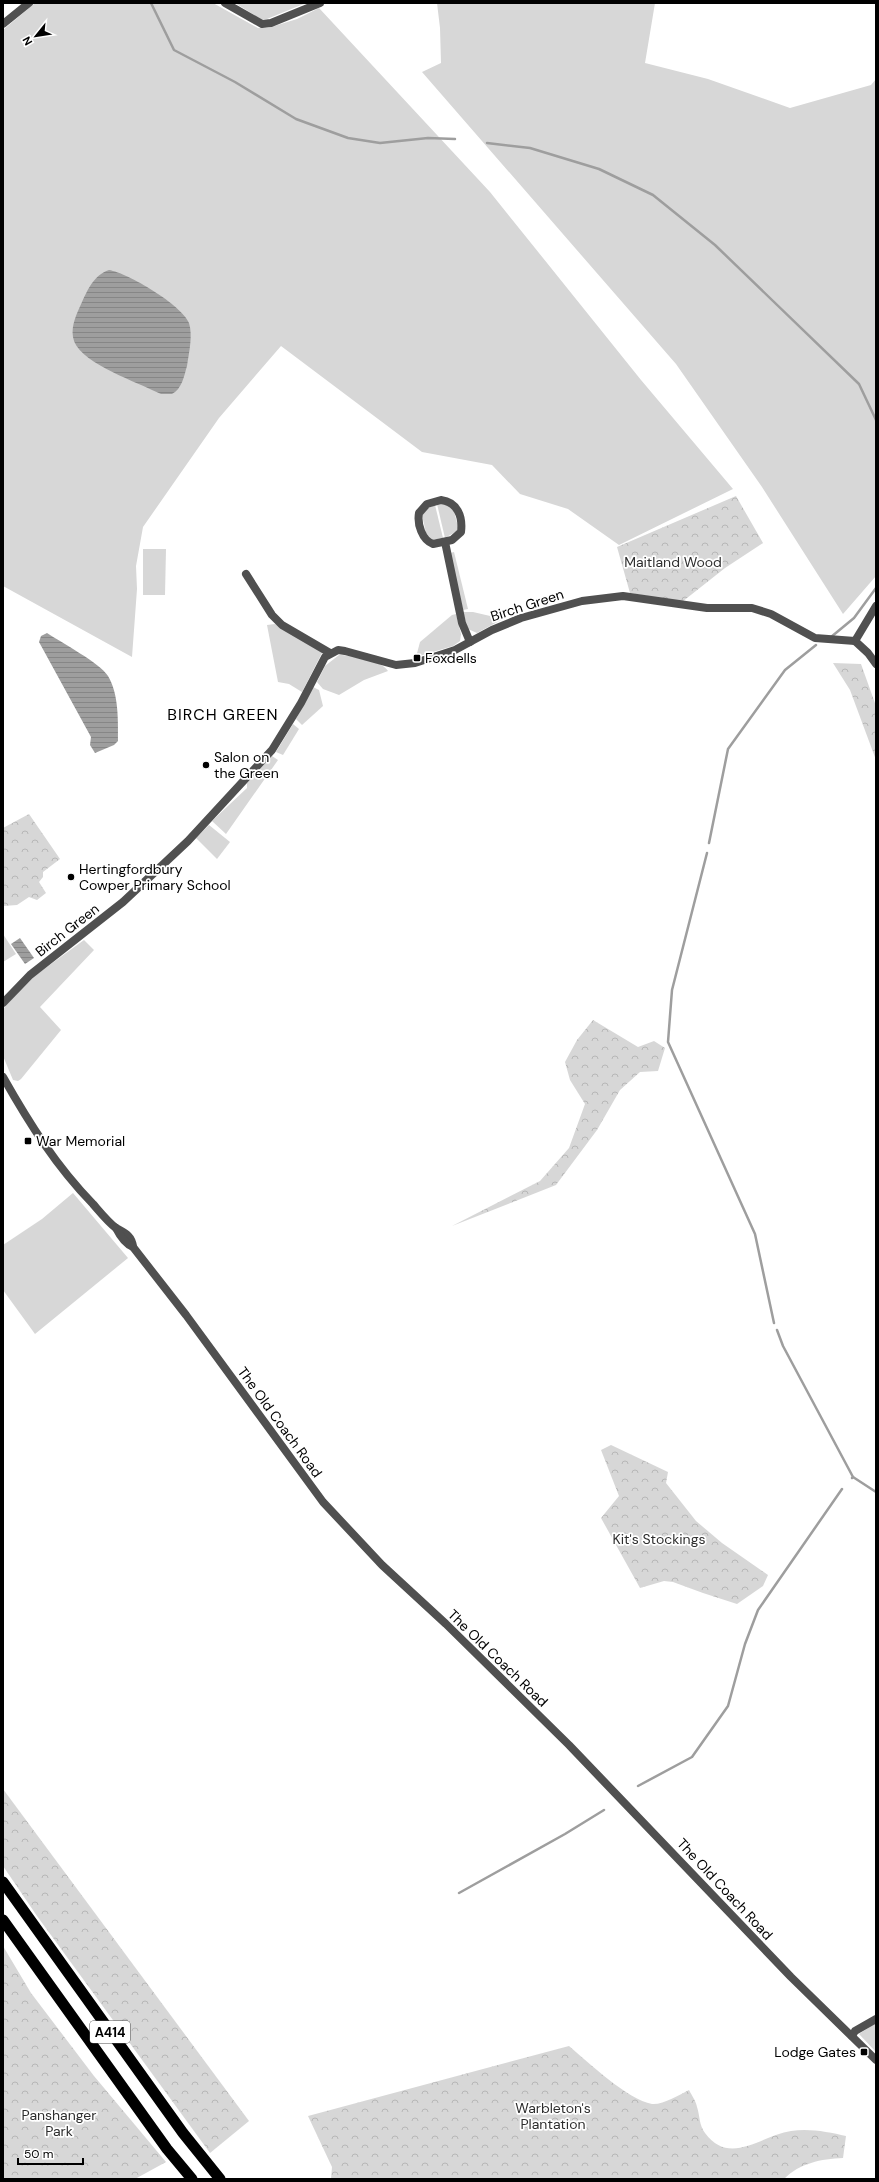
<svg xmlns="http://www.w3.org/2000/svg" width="879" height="2182" viewBox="0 0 879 2182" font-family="'DM Sans',sans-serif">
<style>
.grass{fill:#d7d7d7}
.forest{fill:url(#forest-crowns)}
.water{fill:url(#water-rules)}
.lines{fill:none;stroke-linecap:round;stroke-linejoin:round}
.stream{stroke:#9e9e9e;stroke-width:2.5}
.minor{stroke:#505050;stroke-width:8}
.trunk{stroke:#000;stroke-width:11}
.poi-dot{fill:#000;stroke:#fff;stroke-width:1.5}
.labels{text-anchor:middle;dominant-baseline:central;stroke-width:3.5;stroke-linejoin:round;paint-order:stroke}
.shield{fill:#fff;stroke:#4c4c4c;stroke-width:1}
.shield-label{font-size:13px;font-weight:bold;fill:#000}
.park-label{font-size:14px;fill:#2e2e2e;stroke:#fff}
.street-label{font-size:14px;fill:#000;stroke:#fff}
.poi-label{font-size:14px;fill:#000;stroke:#fff;text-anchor:start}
.quarter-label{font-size:16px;letter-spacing:1px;fill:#000;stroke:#fff}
</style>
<defs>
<pattern id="forest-crowns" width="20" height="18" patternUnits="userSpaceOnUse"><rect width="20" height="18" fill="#d7d7d7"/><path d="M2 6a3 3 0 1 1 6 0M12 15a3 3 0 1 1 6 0" fill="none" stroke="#b7b7b7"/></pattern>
<pattern id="water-rules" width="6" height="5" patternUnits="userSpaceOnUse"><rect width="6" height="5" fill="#9e9e9e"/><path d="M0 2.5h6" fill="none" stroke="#868686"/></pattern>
</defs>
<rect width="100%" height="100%" fill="#fff"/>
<g class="grass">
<path d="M35,3H213L258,28H268L297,19L319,8L490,192L641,380L733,489L619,545L568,509L520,494L492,465L422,452L281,346L219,418L143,527L136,566L137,589L132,657L3,586V30Z"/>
<path d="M235,3H306L267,19H261Z"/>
<path d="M437,3H655L645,63L708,79L790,108L871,85L876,79V576L843,614L762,487L676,364L422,72L441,63L440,28Z"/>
<path d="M444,503L454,511L458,527L457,531L445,538L437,504Z"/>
<path d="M435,505L443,538L432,540L426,533L422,515L427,508Z"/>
<path d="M143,549H166L165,595H143Z"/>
<path d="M454,552L468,609L463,610L450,553Z"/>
<path d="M463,612H473L503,619L477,633L468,629Z"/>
<path d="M456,614L461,634L460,641L453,646L416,657L420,642L452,615Z"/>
<path d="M275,624L319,648L322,653L302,692L289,684L278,682L267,625Z"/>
<path d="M339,655C350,655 383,661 388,671L364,680L339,695L323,689L317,682L325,666Z"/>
<path d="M313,687L319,690L323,706L302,725L296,719Z"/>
<path d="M293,724L299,729L283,755L276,752Z"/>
<path d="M272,756L278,760L226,834L212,821L247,788V783Z"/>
<path d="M209,825L230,842L217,859L196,838Z"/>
<path d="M3,934L16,954L3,962Z"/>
<path d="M84,940L94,950L40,1007L61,1030L21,1079L18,1081L13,1080L3,1056V1009L29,980Z"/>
<path d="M73,1193L128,1258L35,1334L3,1290V1245L42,1219Z"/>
<path d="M876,2023V2052L859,2034Z"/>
</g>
<g class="forest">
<path d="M736,496L763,543L725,568L682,602L630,593L617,547Z"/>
<path d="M833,663L861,664L876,706V760L850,690Z"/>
<path d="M29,814L60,859L43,872V877L39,882L46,893L37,900L29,897L17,905L3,906V828Z"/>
<path d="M593,1020L638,1047L654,1041L665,1048L658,1071L640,1072L620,1090L597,1130L556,1185L452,1226L540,1181L569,1148L585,1104L570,1080L565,1062L577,1040Z"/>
<path d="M611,1445L668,1472L666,1483L696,1521L722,1543L768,1575L763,1586L737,1604L703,1593L673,1582L664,1581L640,1588L601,1518L619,1496L601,1450Z"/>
<path d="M3,1789L249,2121L210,2153L37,1916L3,1866Z"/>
<path d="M3,1946L31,1993L94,2076L166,2162L135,2179H3Z"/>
<path d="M569,2046C588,2062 628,2100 652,2104C663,2105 679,2095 689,2090C692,2096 696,2101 697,2107C700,2116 699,2125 705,2133C730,2167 762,2135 791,2131C809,2128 829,2132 846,2136L843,2158C821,2159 800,2163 784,2179H331L332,2167L308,2116Z"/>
</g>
<g class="water">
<path d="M109,270C128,273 182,305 189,323C193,336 189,352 187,366C184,376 182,389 172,394H161L152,390C132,380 76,361 73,337C71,325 77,313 82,302C88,289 94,275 109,270Z"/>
<path d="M47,633C62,643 100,663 108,676C119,694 118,721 118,741L114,745L95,753L90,745L91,737L39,642L41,636Z"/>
<path d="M20,938L34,958L25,964L11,944Z"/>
</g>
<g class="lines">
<g class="stream">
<path d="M151,3L174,50L235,82L296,119L348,138L380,143L428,138L455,139"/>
<path d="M487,143L530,148L599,169L653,195L715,245L859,384L876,420"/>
<path d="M831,637L854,618L876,588"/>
<path d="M709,843L728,749L785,670L816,645"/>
<path d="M707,853L672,990L668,1042L755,1234L774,1323"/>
<path d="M777,1330L783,1346L853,1477L852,1478"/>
<path d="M853,1477L876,1492"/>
<path d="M638,1786L692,1757L728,1706L745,1644L758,1610L842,1489"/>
<path d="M459,1893L565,1834L604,1810"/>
</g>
<g class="minor">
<path d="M225,3L262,24L271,23L320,3"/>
<path d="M3,24L29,3"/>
<path d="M441,500C457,502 463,516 461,532L452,540L433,544C422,540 417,524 419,513L427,504Z"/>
<path d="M445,542L462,623L470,642"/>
<path d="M246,574L272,615L282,625L330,653"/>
<path d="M855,641L876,606"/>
<path d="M855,641L868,653L876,664"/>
<path d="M3,1003L30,975L123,902L188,841L272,750L301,703L325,657L338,650L345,651L396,665L415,663L455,650L492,630L521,618L582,601L623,596L707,608H752L771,614L815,638L855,641"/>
<path d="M3,1077C29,1123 56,1166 93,1204C100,1212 108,1222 116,1228C125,1233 132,1236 133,1247L186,1315L323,1502L382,1565L446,1624L569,1745L791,1977L876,2060"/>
<path d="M116,1228C120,1236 125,1244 133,1247"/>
<path d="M852,2036L855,2031L876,2019"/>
</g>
<g class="trunk">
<path d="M3,1882L183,2133L220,2179"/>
<path d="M3,1920L167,2149L192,2179"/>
</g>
</g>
<g class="poi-dot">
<rect x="413" y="654" width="8" height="8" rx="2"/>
<circle cx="206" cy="765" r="4"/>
<circle cx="71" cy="877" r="4"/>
<rect x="24" y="1137" width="8" height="8" rx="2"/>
<rect x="860" y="2048" width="8" height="8" rx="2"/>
</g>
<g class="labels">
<rect class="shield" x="90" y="2021" width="40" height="22" rx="3"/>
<g class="shield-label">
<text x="110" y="2032">A414</text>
</g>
<g class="park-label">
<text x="673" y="562">Maitland Wood</text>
<text x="659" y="1539">Kit's Stockings</text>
<text x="553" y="2108">Warbleton's<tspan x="553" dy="16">Plantation</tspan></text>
<text x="59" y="2115">Panshanger<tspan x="59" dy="16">Park</tspan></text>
</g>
<g class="street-label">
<text transform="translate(527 605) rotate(-18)">Birch Green</text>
<text transform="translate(67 930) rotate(-38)">Birch Green</text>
<text transform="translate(280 1422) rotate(54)">The Old Coach Road</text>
<text transform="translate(498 1658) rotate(44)">The Old Coach Road</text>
<text transform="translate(725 1889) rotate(47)">The Old Coach Road</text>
</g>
<g class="poi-label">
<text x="425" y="658">Foxdells</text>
<text x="214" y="757">Salon on<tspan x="214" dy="16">the Green</tspan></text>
<text x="79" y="869">Hertingfordbury<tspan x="79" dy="16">Cowper Primary School</tspan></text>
<text x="36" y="1141">War Memorial</text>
<text x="856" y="2052" text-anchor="end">Lodge Gates</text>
</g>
<g class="quarter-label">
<text x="223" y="714">BIRCH GREEN</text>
</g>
</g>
<rect width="879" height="2182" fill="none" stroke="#000000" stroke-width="8"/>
<g transform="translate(36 36) rotate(240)" stroke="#ffffff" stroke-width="3" paint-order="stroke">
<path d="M0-3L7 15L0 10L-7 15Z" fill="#000000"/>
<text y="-6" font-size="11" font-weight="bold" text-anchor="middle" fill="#000000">N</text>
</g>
<path d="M18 2158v6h65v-6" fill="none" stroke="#000000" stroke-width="2"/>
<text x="24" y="2158" font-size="12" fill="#000000" stroke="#ffffff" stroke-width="3" paint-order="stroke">50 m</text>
</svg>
